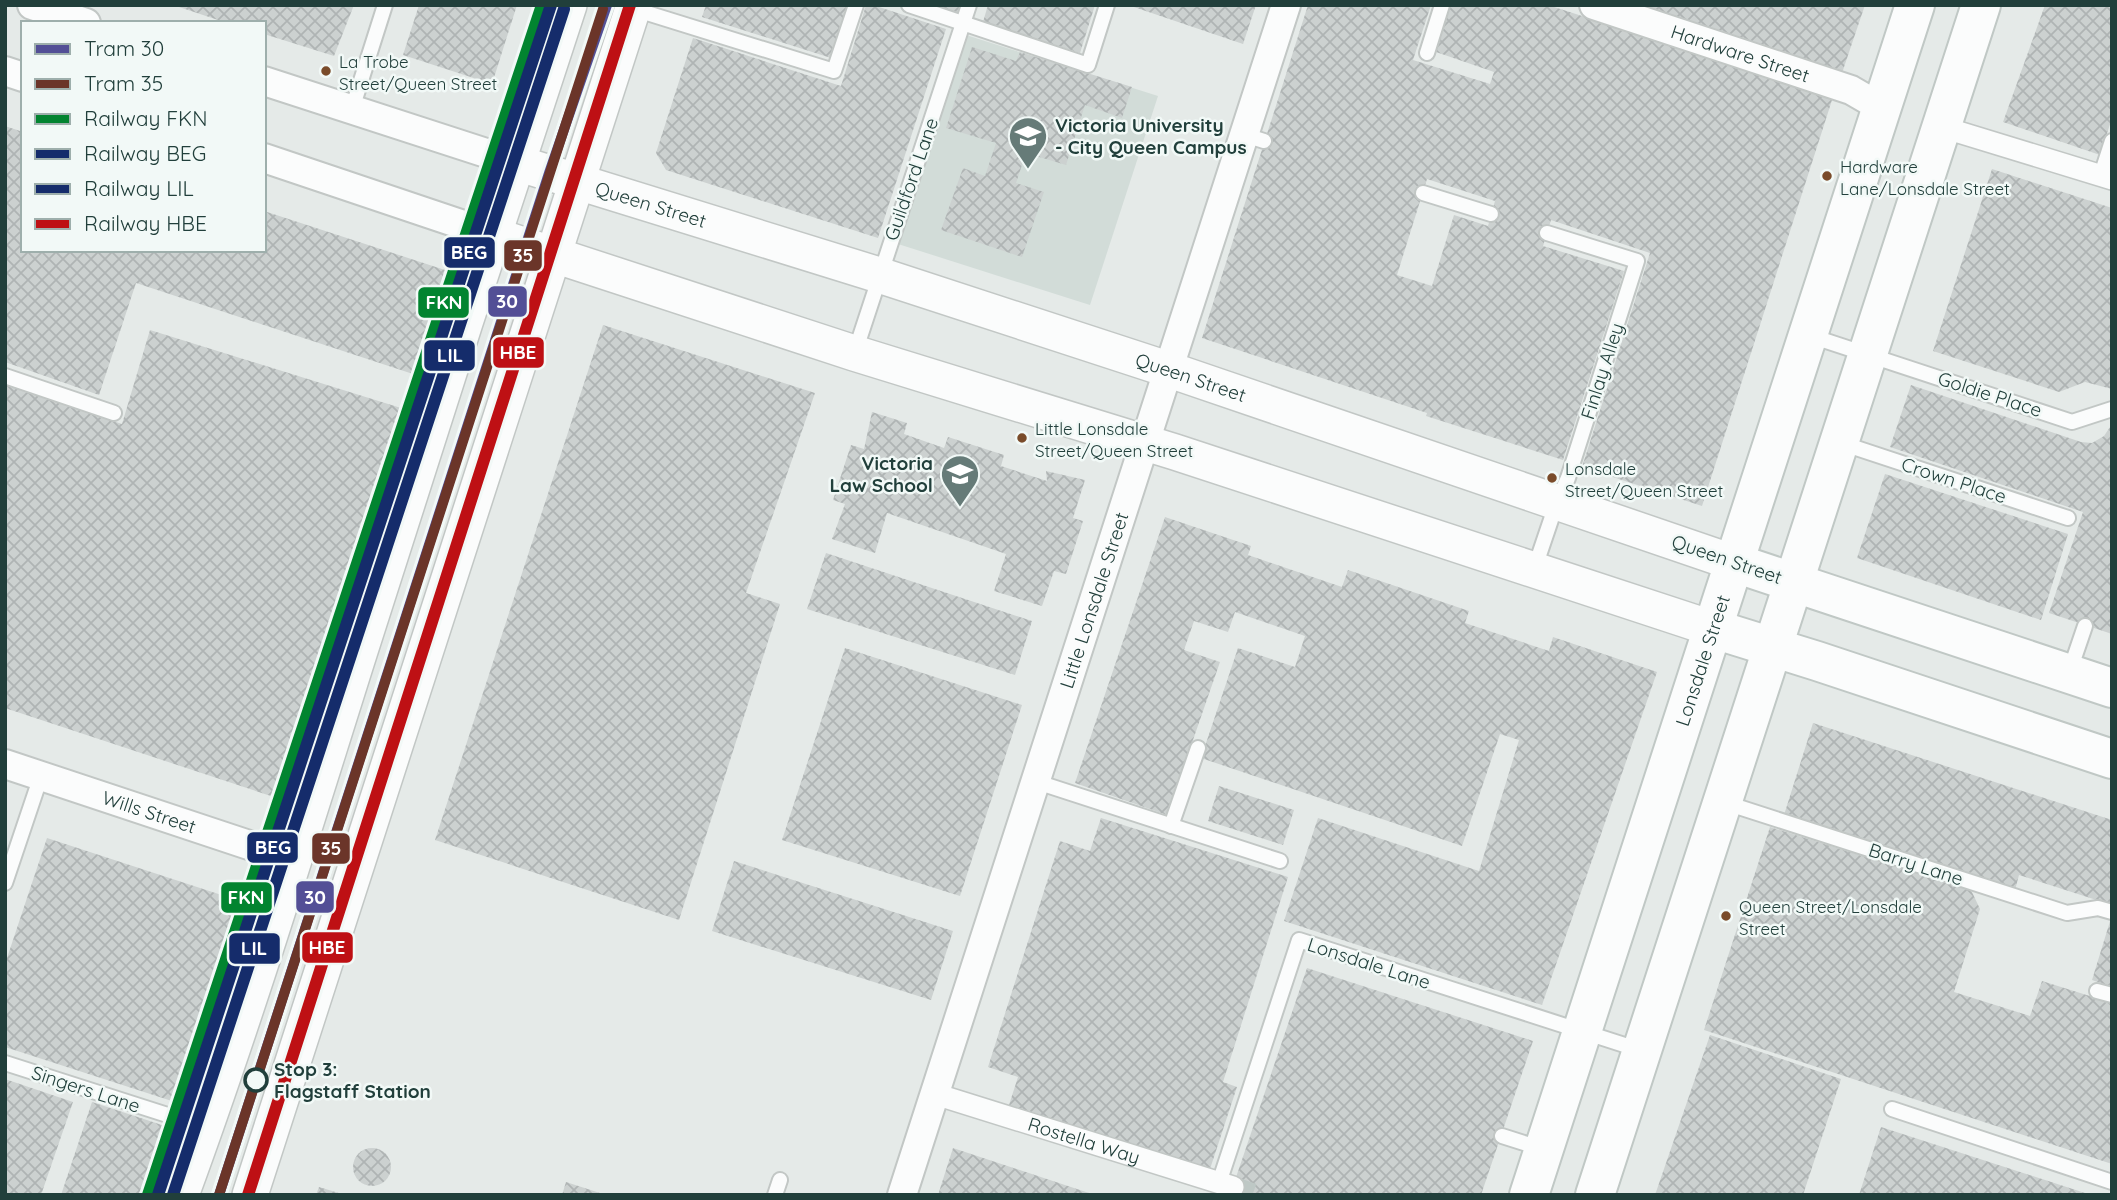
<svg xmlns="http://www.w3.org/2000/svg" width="2117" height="1200" viewBox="0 0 2117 1200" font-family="Quicksand,sans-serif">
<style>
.built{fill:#d2dcd8}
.building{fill:url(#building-cross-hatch);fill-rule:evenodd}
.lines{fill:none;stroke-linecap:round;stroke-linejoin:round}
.pedestrian-tunnel{stroke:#bec8c5;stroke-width:21;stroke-dasharray:21 10;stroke-linecap:butt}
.service-casing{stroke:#c2c7c5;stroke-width:18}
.pedestrian-casing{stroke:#c2c7c5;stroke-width:24}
.minor-casing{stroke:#c2c7c5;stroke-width:32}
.tertiary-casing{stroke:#c2c7c5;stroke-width:38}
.secondary-casing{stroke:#c0c8c5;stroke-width:42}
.service{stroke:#fbfcfc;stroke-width:14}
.pedestrian{stroke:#fbfcfc;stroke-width:21}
.minor{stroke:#fbfcfc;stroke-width:28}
.tertiary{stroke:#fbfcfc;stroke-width:35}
.secondary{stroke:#fbfcfc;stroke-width:38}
.rail-1-casing{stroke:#f2f9f7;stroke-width:18}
.rail-2-casing{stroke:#f2f9f7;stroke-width:18}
.rail-3-casing{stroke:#f2f9f7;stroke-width:18}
.rail-4-casing{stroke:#f2f9f7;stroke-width:18}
.rail-1{stroke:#028430;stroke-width:12}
.rail-2{stroke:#152c6b;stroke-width:12}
.rail-3{stroke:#152c6b;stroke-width:12}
.rail-4{stroke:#be1014;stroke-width:12}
.tram-1-casing{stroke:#f2f9f7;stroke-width:16}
.tram-2-casing{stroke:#f2f9f7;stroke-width:16}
.tram-1{stroke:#534f96;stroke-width:10}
.tram-2{stroke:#6b3529;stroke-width:10}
.bus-dot{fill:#7a4b2a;stroke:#f2f9f7;stroke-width:2.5}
.stop-dot{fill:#f2f9f7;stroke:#213f3b;stroke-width:3.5}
.labels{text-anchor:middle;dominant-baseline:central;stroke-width:5;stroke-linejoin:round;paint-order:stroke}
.bus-label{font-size:17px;fill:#213f3b;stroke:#f2f9f7;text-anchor:start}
.street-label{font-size:19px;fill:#213f3b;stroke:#f2f9f7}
.poi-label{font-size:19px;font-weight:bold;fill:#213f3b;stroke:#f2f9f7;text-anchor:start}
.stop-label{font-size:19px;font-weight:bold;fill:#213f3b;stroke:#f2f9f7;text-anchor:start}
.line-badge{stroke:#f2f9f7;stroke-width:2.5}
.badge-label{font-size:19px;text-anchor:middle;font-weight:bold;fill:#fff}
</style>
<defs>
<pattern id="building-cross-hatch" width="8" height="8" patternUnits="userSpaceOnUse" patternTransform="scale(1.75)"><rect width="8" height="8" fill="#ccd1d0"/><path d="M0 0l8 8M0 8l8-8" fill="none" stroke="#afb4b4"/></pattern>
</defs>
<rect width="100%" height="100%" fill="#e5eae8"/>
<path class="built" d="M966,35L1158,96L1090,305L898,244Z"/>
<g class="building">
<path d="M173,5H354L334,56L264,34V23H227Z"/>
<path d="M419,5H517L492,84L403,55Z"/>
<path d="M706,5H847L831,58L702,17Z"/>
<path d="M866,5H873L946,29L878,238L666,170L656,153L693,38L841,86Z"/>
<path d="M931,5H960L957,15Z"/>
<path d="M988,5H1095L1080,53L983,22Z"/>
<path d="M1128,5H1256L1243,44Z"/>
<path d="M1308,5H1431L1413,60L1490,84L1494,72L1436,52L1450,5H1548L1833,97L1702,506L1582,467L1650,253L1551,220L1543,246L1624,271L1563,460L1426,416L1427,413L1202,338ZM1427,179L1495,201L1488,226L1454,215L1432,286L1397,275Z"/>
<path d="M1637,5H1865L1842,73Z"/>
<path d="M2045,5H2112V118L2100,155L2003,122Z"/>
<path d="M972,47L1016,61L1020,52L1132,87L1122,118L1085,105L1066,165L1026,153L1016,183L1044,192L1022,257L941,230L963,168L985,176L996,143L946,128Z"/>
<path d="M5,126L23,132V250H264V211L445,270L413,374L136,283L99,395L5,362Z"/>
<path d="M1992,169L2112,208V389L2085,382L2059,392L1933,351Z"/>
<path d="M603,325L815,393L746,593L780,604L679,920L435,840Z"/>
<path d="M150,330L401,408L345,588L274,797L5,708V385L122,424Z"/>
<path d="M1911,385L2081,442L2092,443L2104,436L2112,424V634L2049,613L2083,512L1890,447Z"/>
<path d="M872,412L907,423L904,434L944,448L948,437L1004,455L1001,466L1047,481L1046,471L1085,480L1073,518L1083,521L1066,574L1054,571L1042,606L994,591L1006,554L887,513L875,553L832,539L845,504L833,500L851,445L864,449Z"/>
<path d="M1885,474L2068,534L2041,620L1857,558Z"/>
<path d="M1165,517L1251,546L1248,555L1342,587L1348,570L1469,611L1465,623L1549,651L1553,637L1657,672L1542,1005L1284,921L1318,818L1479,871L1519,740L1500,734L1462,846L1201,758L1238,648L1295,667L1305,636L1235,612L1228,632L1194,621L1184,650L1220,662L1167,815L1075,783Z"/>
<path d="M826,553L1032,621L1015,675L807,609Z"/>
<path d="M845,648L1022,705L960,896L782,840Z"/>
<path d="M1813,723L2112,820V905L2019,875L2015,890L1784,815Z"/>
<path d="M1219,786L1294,810L1283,845L1208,821Z"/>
<path d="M1101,818L1288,877L1223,1082L1237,1087L1210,1169L1009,1105L1018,1077L988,1067L1060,841L1090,851Z"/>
<path d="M1770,827L1971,890L1980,909L1954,992L2030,1016L2042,981L2112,1003V1164L1704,1030Z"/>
<path d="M47,838L246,903L178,1103L5,1047V964Z"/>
<path d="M734,861L953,931L931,1000L712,931Z"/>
<path d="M2111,918H2112V987L2092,980Z"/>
<path d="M1307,968L1533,1041L1481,1195H1230Z"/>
<path d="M1710,1035L1841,1079L1803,1195H1655Z"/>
<path d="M5,1079L73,1102L41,1195H5Z"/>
<path d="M92,1102L168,1127L146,1195H61Z"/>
<path d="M1881,1127L2088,1194V1195H1859Z"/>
<circle cx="372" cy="1167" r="19"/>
<path d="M953,1148L1092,1194V1195H938Z"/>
<path d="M566,1182L603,1194V1195H562Z"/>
<path d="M319,1187L342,1194V1195H316Z"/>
</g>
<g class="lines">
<path class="pedestrian-tunnel" d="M1233,1187L1256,1195"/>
<g class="service-casing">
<g id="service">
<path d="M909,5L1088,65L1107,5"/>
<path d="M634,9L834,71L856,5"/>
<path d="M1427,53L1442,5"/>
<path d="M352,109L385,5"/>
<path d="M1245,135L1264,141"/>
<path d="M2101,175L2112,141"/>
<path d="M1423,193L1491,214"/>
<path d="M1811,336L2072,422L2112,409"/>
<path d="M855,352L969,5"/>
<path d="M5,376L114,413"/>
<path d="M1841,443L2068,518"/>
<path d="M1534,570L1557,502L1568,478L1637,261L1547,233"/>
<path d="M2069,673L2085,626"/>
<path d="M1037,782L1280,861"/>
<path d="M1723,802L2067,913L2098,908L2112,912"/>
<path d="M1171,826L1198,748"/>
<path d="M5,883L41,776"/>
<path d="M2097,991L2112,995"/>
<path d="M5,1063L205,1127"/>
<path d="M1892,1109L2112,1182"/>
<path d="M1502,1136L1543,1149"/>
<path d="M1219,1183L1299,940L1640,1050"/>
<path d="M775,1195L780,1180"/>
</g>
</g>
<g class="pedestrian-casing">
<g id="pedestrian">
<path d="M1942,127L2112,179"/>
<path id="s1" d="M935,1094L1233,1187"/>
</g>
</g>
<g class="minor-casing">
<g id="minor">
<path d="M32,5L86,23"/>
<path id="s2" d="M1594,5L1851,90L1882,108"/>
<path d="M5,71L23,77"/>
<path d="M264,81L517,163"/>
<path d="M264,158L493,235"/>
<path id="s3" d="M5,764L294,860"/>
<path id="s4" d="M902,1195L1286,5"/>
</g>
</g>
<g class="tertiary-casing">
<g id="tertiary">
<path id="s5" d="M517,163L879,275L1170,370L1735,563"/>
<path d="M493,235L854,353L1175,452L1714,629"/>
<path d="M181,1195C246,1018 301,837 358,657C427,439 497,222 569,5"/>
<path d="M250,1195L634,5"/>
</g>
</g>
<g class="secondary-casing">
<g id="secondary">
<path d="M1735,563L2112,688"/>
<path d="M1714,629L1817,661L2112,759"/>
<path id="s6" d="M1529,1195L1915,5"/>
<path d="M1595,1195L1981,5"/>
</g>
</g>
<use href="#service" class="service"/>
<use href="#pedestrian" class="pedestrian"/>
<use href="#minor" class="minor"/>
<use href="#tertiary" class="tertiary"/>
<use href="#secondary" class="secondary"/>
<g class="rail-1-casing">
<path id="rail-1" d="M148,1195L542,5"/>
</g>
<g class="rail-2-casing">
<path id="rail-2" d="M158,1195L551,5"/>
</g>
<g class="rail-3-casing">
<path id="rail-3" d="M173,1195L564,9"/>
</g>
<g class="rail-4-casing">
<path id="rail-4" d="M248,1195L630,5"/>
</g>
<use href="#rail-1" class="rail-1"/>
<use href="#rail-2" class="rail-2"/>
<use href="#rail-3" class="rail-3"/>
<use href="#rail-4" class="rail-4"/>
<g class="tram-1-casing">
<path id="tram-1" d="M219,1195L549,173L607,5"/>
</g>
<g class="tram-2-casing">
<path id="tram-2" d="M219,1195L603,9"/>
</g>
<use href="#tram-1" class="tram-1"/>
<use href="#tram-2" class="tram-2"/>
</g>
<defs>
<g id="university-pin" transform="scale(2.0125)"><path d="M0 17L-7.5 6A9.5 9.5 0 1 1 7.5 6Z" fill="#667b78" stroke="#f2f9f7"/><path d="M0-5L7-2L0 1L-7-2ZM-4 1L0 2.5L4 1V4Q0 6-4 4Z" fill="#fff"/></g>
</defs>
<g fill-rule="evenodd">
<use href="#university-pin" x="1028" y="136"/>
<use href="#university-pin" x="960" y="474"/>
</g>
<g class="bus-dot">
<circle cx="326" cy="71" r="6"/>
<circle cx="1827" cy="176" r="6"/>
<circle cx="1022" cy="438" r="6"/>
<circle cx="1552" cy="478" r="6"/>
<circle cx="1726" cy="916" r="6"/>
</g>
<circle class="stop-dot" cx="256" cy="1080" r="11"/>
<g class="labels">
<g class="bus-label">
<text x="339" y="61">La Trobe<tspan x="339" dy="22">Street/Queen Street</tspan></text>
<text x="1840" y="166">Hardware<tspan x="1840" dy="22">Lane/Lonsdale Street</tspan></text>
<text x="1035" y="428">Little Lonsdale<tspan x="1035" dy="22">Street/Queen Street</tspan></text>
<text x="1565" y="468">Lonsdale<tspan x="1565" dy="22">Street/Queen Street</tspan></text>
<text x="1739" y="906">Queen Street/Lonsdale<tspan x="1739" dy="22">Street</tspan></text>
</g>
<g class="street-label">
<text stroke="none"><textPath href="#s2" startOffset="154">Hardware Street</textPath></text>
<text transform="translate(911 179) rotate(-71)">Guildford Lane</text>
<text stroke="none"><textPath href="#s5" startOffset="140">Queen Street</textPath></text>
<text transform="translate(1602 371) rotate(-72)">Finlay Alley</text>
<text stroke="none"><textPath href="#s5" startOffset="707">Queen Street</textPath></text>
<text transform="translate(1990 394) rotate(18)">Goldie Place</text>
<text transform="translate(1954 480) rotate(18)">Crown Place</text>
<text transform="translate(1727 559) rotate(19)">Queen Street</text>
<text stroke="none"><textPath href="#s4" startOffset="625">Little Lonsdale Street</textPath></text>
<text stroke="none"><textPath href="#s6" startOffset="562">Lonsdale Street</textPath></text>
<text stroke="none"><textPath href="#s3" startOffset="152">Wills Street</textPath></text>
<text transform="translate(1916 864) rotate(18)">Barry Lane</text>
<text transform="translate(1369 963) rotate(18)">Lonsdale Lane</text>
<text transform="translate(86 1089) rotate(18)">Singers Lane</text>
<text stroke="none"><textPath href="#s1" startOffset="156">Rostella Way</textPath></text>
</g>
<g class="poi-label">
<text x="1055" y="125">Victoria University<tspan x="1055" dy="22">- City Queen Campus</tspan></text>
<text x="933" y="463" text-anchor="end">Victoria<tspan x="933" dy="22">Law School</tspan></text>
</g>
<g class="stop-label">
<text x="274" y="1069">Stop 3:<tspan x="274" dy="22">Flagstaff Station</tspan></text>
</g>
</g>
<g class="line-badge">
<rect x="443" y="236" width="53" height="33" rx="7" fill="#152c6b"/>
<rect x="503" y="239" width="40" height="33" rx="7" fill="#6b3529"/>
<rect x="487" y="285" width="41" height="33" rx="7" fill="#534f96"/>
<rect x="417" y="286" width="53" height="33" rx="7" fill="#028430"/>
<rect x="492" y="336" width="53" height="33" rx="7" fill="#be1014"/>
<rect x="423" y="339" width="53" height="33" rx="7" fill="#152c6b"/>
<rect x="246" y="831" width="53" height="33" rx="7" fill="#152c6b"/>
<rect x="311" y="832" width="40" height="33" rx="7" fill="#6b3529"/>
<rect x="295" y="880" width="40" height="34" rx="7" fill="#534f96"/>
<rect x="220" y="881" width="53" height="33" rx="7" fill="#028430"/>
<rect x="301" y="931" width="53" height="33" rx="7" fill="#be1014"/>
<rect x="228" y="932" width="53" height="33" rx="7" fill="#152c6b"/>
</g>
<g class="badge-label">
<text x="469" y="259">BEG</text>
<text x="523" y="262">35</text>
<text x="507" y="308">30</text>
<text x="444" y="309">FKN</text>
<text x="518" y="359">HBE</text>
<text x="450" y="362">LIL</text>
<text x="273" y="854">BEG</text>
<text x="331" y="855">35</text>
<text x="315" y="904">30</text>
<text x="246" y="904">FKN</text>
<text x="327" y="954">HBE</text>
<text x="254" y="955">LIL</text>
</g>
<rect width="2117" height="1200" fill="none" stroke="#213f3b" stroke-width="14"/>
<rect x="21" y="21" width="245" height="231" fill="#f2f9f7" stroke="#9eafac" stroke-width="2"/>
<rect x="35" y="44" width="35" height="10" fill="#534f96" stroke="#9eafac" stroke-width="2"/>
<text x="84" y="56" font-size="21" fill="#213f3b">Tram 30</text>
<rect x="35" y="79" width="35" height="10" fill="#6b3529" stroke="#9eafac" stroke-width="2"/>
<text x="84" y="91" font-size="21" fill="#213f3b">Tram 35</text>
<rect x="35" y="114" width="35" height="10" fill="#028430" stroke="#9eafac" stroke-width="2"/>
<text x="84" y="126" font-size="21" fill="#213f3b">Railway FKN</text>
<rect x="35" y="149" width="35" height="10" fill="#152c6b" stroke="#9eafac" stroke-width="2"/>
<text x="84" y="161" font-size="21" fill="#213f3b">Railway BEG</text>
<rect x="35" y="184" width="35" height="10" fill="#152c6b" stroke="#9eafac" stroke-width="2"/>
<text x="84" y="196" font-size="21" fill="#213f3b">Railway LIL</text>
<rect x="35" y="219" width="35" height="10" fill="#be1014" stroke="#9eafac" stroke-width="2"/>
<text x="84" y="231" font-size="21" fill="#213f3b">Railway HBE</text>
</svg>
